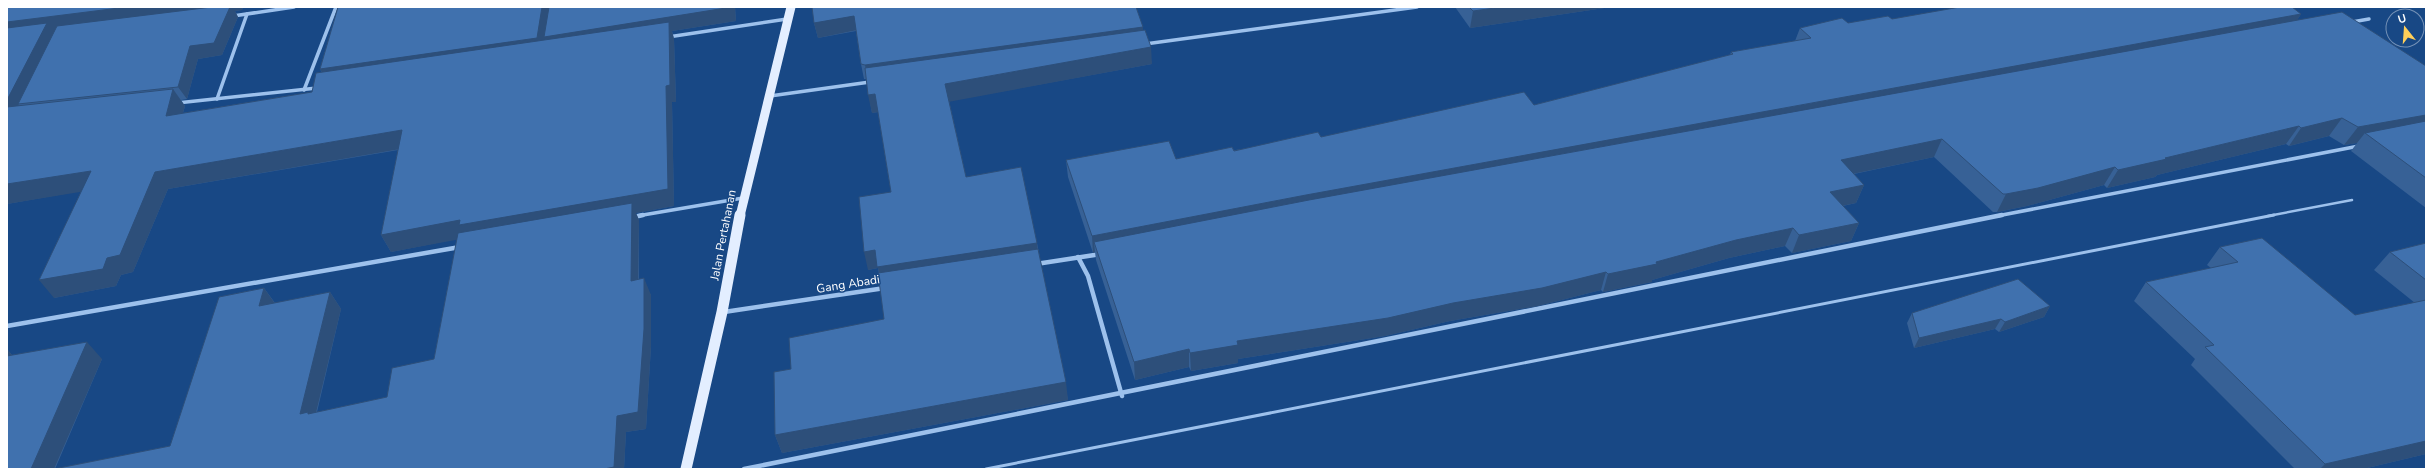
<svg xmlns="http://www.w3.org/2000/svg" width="2433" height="476" viewBox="0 0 2433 476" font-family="'Nunito Sans',sans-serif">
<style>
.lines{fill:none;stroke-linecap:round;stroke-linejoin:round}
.service-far1{stroke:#9dc1ec;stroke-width:2.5}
.service{stroke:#9dc1ec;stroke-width:3}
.minor-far1{stroke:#9dc1ec;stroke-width:3.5}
.minor{stroke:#9dc1ec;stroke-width:4.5}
.primary-far1{stroke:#e3eeff;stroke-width:9}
.primary{stroke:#e3eeff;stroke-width:11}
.wall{fill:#376196}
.shaded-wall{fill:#2d4f7a}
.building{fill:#4071ae;stroke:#2d4f7a}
.labels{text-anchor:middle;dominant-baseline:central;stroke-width:3;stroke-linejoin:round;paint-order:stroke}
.street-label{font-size:12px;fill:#fff;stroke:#184885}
</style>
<rect width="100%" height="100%" fill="#184885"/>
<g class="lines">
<path class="service-far1" d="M2268,216L2352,200"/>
<path class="service" d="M986,469L2274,215"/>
<g class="minor-far1">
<path d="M233,16L294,7"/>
<path d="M2352,22L2369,19"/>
<path d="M668,37L787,19"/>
<path d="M1145,44L1417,7"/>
<path d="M304,90L336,7"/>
<path d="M770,96L870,82"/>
<path d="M217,99L247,14"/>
<path d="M177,103L317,88"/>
<path d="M637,216L743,198"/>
<path d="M1997,216L2359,146"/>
</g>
<g class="minor">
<path d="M634,217L643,215"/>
<path d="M1078,257L1088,276L1122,396"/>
<path d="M1036,264L1101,254"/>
<path d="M724,312L885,288"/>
<path d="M7,326L460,247"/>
<path d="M744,469L2002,215"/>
</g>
<path class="primary-far1" d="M740,216L791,7"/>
<path class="primary" d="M686,469L722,312L740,215"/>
</g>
<g class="wall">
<path d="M7,7H243L242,10L235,11L238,17L222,55L198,59L187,99L181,100L185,106L183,113L312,92L322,73L320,69L338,7H735L736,21L672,31L674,39L676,102H672L674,206L636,213L639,220V279L651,295V346L646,429L626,432L624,469H7V349L12,355L102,359L55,469L170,446L264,288L275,303L330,292L341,309L317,412L387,397L434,359L457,239L391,252L381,235L398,150L168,189L133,272L121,275L116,286L54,298L81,191L7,204Z"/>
<path d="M1455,7H1611L1470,28Z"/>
<path d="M2301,14L2297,20L2426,66V208L2351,151L2357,143L2344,145L2329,136L2289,146L2286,144L2157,175L2155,177L2107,188L2104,185L2027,206L1997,212H1993L1934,157L1854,174L1864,185L1856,203L1843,206L1859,223L1851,241L1792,253L1785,246L1729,258L1652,280V282L1603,292L1601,290L1538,306L1450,321L1385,336L1238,359V363L1191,371L1189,367L1135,380L1096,260L1095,252L1093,253L1068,177L1066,160L1176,159L1534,105L1730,55L1731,52L1795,41L1800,28L1892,19Z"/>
<path d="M814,23L1143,31L1152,64L949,101L966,177L1037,243L1068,400L782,453L775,435L791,369L884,319L879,273L878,268L868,270L891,192L878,112L872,113L866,79H864L861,64L856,31L818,38Z"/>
<path d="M2426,243V454L2363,469H2295L2191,365L2195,359L2134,301L2146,282L2211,268L2207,265L2220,247L2355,315L2415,303L2374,270L2390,252Z"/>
<path d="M2050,306L2044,317L1999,332L1995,329L1914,348L1907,323L1912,313Z"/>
</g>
<g class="shaded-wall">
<path d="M127,7H243L242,10L235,11L238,17L222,55L198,59L187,99L178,87L190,46L228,12L18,104L24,111L7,119V22Z"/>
<path d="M542,7H735L736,21L672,31L674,39L676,102H672L674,206L636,213L639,220L638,298L466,238L391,252L381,235L550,51L545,39L543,52L328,83L320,69Z"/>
<path d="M1502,7H1611L1470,28L1473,11Z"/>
<path d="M2301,14L2291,30L1094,242L1095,252L1093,253L1092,236L1306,195Z"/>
<path d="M854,16L857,30L818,38L814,23Z"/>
<path d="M1143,27V41L868,79L865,65Z"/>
<path d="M1151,47L1152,64L948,102L945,84Z"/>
<path d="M173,89L185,106L177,132L166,116Z"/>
<path d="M875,94L879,112L872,113L868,95Z"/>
<path d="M2426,115V130L2365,133L2357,143L2344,145L2358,127Z"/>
<path d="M2342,118L2329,136L2289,146L2301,128Z"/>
<path d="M2299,126L2286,144L2157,175L2155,177L2107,188L2118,170L2165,158Z"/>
<path d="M402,130L412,147L168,189L133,272L121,275L116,286L54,298L39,280L107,258L155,172Z"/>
<path d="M1942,139L1934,157L1833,178L1841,160Z"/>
<path d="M2115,167L2104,185L2027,206L1997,212L2006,194Z"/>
<path d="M91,171L104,188L7,204V184Z"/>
<path d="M1864,185L1856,203L1822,210L1830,192Z"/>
<path d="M1859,223L1851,241L1792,253L1799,235Z"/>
<path d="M1793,228L1785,246L1729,258L1652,280V282L1603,292L1608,274L1656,262L1736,240Z"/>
<path d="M1037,243L1039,261L882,284L878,268L868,270L864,252L875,250Z"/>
<path d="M1606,272L1601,290L1538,306L1450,321L1385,336L1238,359V363L1191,371L1190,353L1237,341L1453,303Z"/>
<path d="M644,278L651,295V346L646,429L626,432L624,469H604Z"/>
<path d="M264,288L276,305L259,306Z"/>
<path d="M330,292L341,309L314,421L300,414Z"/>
<path d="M2050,306L2044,317L1999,332L2005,322Z"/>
<path d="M2001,319L1995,329L1914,348L1919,338Z"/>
<path d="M87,342L102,359L54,469H31Z"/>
<path d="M7,349L12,355L7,365Z"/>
<path d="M1189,349V367L1135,380L1134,362Z"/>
<path d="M1066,382L1068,400L782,453L775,435Z"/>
<path d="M2426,441V454L2363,469H2320L2325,464Z"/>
</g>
<g class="building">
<path d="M7,7H127L7,22Z"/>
<path d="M212,7H230L214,43L190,46L178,87L18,104L57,26Z"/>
<path d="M338,7H542L537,38L320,69Z"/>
<path d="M549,7H732L544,37Z"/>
<path d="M812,7H1136L1143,27L865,65L861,64L854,16L814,23Z"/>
<path d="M1469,7H1502L1473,11Z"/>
<path d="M1960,7H2292L2301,14L1306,195L1092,236L1066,160L1169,141L1176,159L1232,147L1234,151L1318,132L1321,137L1524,92L1534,105L1733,54L1731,52L1811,38L1800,28L1842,18L1848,23L1888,16L1892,19Z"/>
<path d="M2342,12L2426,66V115L2358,127L2342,118L2301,128L2299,126L2165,158L2167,159L2118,170L2115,167L2038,188L2006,194H2003L1942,139L1841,160L1864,185L1830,192L1859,223L1799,235L1793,228L1736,240L1656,262L1657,264L1608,274L1606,272L1542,288L1453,303L1388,318L1237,341L1238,345L1190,353L1189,349L1134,362L1094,242L1309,200Z"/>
<path d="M669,22L670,85L666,86L668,189L459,225L460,220L381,235L402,130L155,172L120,255L107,258L103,269L39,280L91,171L7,184V107L173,89L166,116L312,92L316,73Z"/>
<path d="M47,23L7,100V101V28Z"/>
<path d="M1145,30L1151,47L945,84L966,177L1021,167L1037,243L877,267L875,250L864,252L859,197L891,192L875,94L868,95L865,68Z"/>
<path d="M2426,121V178L2365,133Z"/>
<path d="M632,203L631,281L644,278V329L638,412L617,416L614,467L604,469H54L170,446L219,297L264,288L259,306L330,292L300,414L308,412V414L387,397L392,368L434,359L458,233Z"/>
<path d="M2262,238L2355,315L2426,300V441L2325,464L2205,347L2214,345L2146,282L2238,262L2220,247Z"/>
<path d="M2426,243V280L2390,252Z"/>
<path d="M1038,249L1066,382L775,435L774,372L791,369L789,338L884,319L878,273Z"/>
<path d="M2018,279L2050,306L2005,322L2001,319L1919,338L1912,313Z"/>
<path d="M87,342L31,469H7V356Z"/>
</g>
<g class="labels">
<g class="street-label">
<text transform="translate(723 235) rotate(-79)">Jalan Pertahanan</text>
<text transform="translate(848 284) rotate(-9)">Gang Abadi</text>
</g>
</g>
<rect width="2433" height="476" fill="none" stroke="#ffffff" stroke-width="16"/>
<g transform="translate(2405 28) rotate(343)"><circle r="19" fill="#184885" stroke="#7491b6"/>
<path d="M0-3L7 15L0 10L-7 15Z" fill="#ffcf59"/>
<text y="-6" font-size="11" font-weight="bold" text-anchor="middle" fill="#ffffff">U</text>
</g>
</svg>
